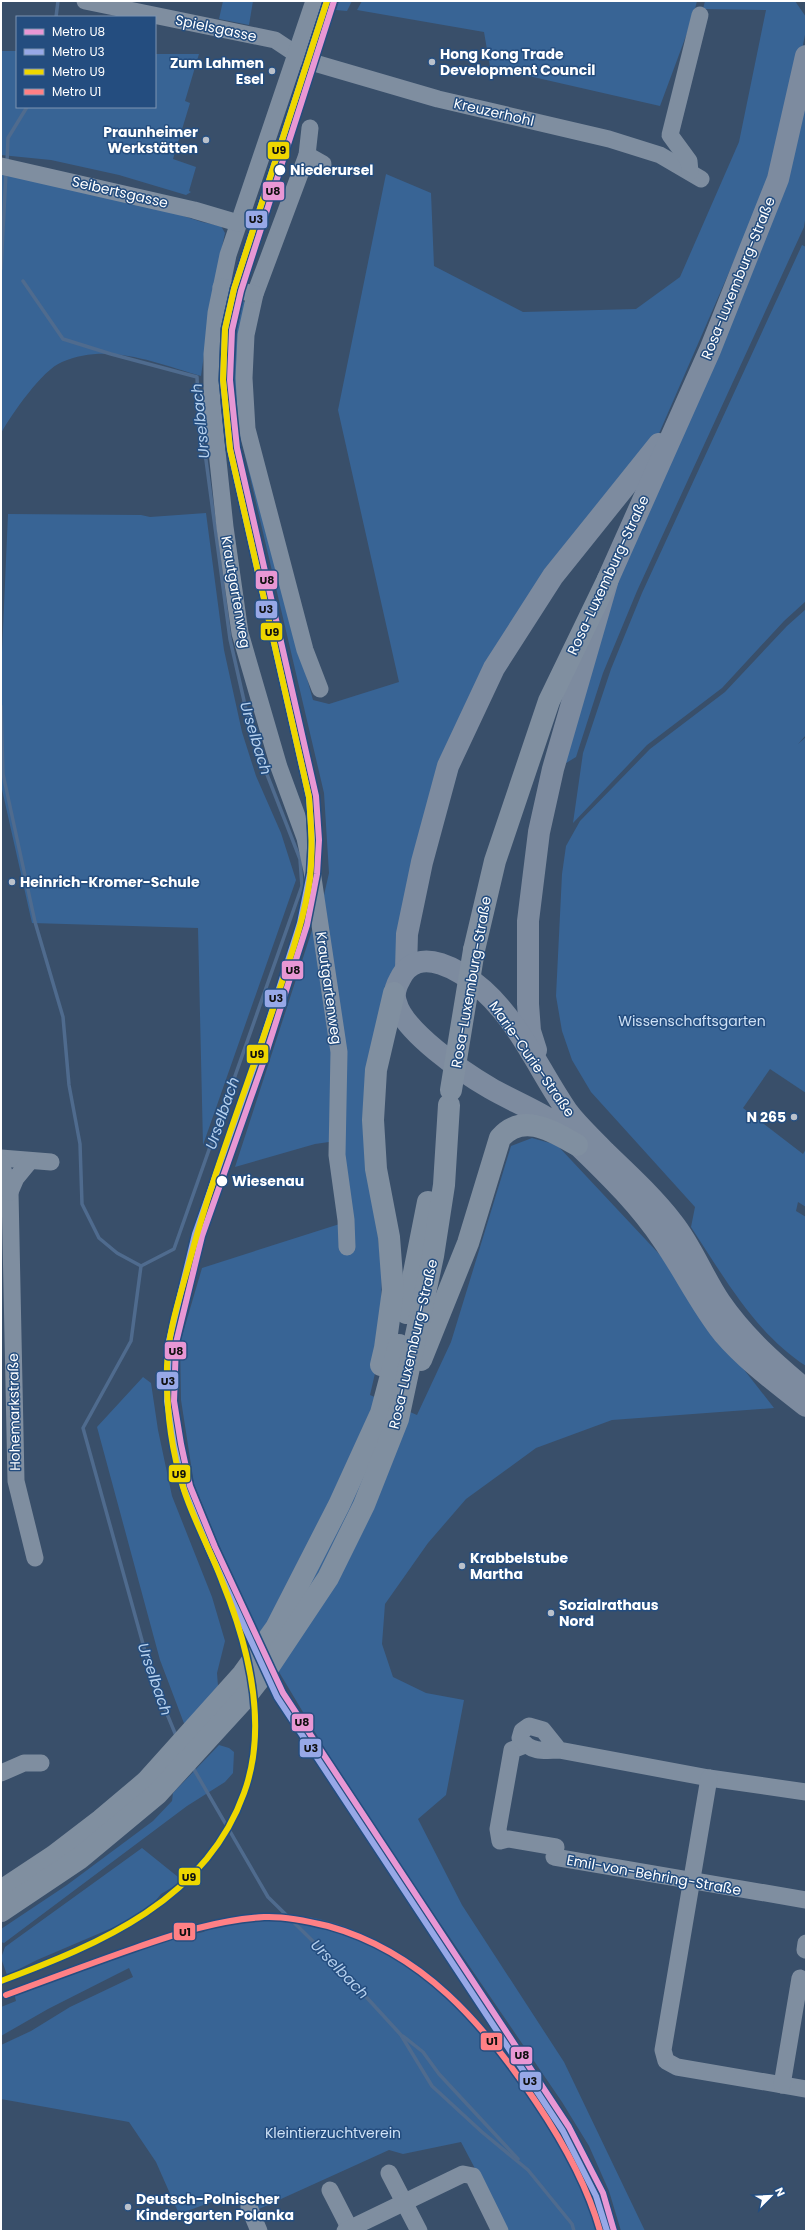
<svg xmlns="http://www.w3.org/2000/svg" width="807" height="2232" viewBox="0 0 807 2232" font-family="Poppins,sans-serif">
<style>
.green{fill:#386495}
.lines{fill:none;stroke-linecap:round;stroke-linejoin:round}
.stream{stroke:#4f6b8e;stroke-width:3.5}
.minor{stroke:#7f8ea0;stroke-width:17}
.major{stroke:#7d8b9f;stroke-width:22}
.highway{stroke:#808fa0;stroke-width:22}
.highway-bridge{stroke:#808fa0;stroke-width:22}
.metro-1-casing{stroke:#244d7f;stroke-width:9}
.metro-2-casing{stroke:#244d7f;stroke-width:9}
.metro-3-casing{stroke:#244d7f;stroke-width:9}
.metro-4-casing{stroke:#244d7f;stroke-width:9}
.metro-1{stroke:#e897d4;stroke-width:6}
.metro-2{stroke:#97a8e7;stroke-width:6}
.metro-3{stroke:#eed700;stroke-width:6}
.metro-4{stroke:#ff8085;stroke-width:6}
.poi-dot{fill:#bac1cb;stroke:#244d7f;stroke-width:1.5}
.stop-dot{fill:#fff;stroke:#244d7f;stroke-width:1.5}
.labels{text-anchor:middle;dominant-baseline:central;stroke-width:3;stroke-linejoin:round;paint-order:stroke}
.street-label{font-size:14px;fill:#fff;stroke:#244d7f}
.poi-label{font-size:14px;font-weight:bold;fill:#fff;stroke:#244d7f;text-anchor:start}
.stop-label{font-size:14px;font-weight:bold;fill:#fff;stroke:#244d7f;text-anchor:start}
.park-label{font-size:14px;fill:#cde0f5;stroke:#244d7f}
.water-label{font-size:15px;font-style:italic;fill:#b5d0ee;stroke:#244d7f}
.line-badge{stroke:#244d7f;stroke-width:1.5}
.pale-badge-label{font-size:11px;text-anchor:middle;font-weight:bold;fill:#111}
</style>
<rect width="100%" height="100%" fill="#394f6a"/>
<g class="green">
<path d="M223,1H253L249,25L219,19Z"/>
<path d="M339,1H352L347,11L336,10Z"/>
<path d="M362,1H697L693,17L660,106L490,67L484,32L357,10Z"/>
<path d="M705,1H795L806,17V30L796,79L770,178L654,445L488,667L400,969L375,1032V1207L382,1275L379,1356L370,1395L417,1415L451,1342L511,1146L532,1138L557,1145L661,1256L703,1317L774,1408L612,1420L536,1448L466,1499L428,1543L385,1604L382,1644L393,1677L426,1693L464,1700L446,1795L418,1819L462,1905L564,2062L645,2231H621L609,2191L589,2146L562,2102L401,1866L328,1754L279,1672L258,1631L219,1545L194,1484L181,1400L180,1343L202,1268L349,1221L322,904L329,873L324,793L239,430L234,379L237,329L243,301L247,304L242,338L269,541L313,700L329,704L399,682L338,410L386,174L431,193L434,266L523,312L636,309L680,277L739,142L766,10L703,9Z"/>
<path d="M1,51H17V107H155V54H199L185,101L190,103L173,159L196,167L189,191L191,192L186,195L119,175L51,160L1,155Z"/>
<path d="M806,101V214L804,227L637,591L603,673L576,757L558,768L608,579Z"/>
<path d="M1,174L159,208L202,222L221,226L225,233L214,284L201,376C156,363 108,342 62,362C42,370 12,414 1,433Z"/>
<path d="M802,245L806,247V601L784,621L722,688L647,745L573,823L583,753L611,669L642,593Z"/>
<path d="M206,513L224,650L242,732L256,776L281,833L296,880L203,1145L198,928L32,923L1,785V675L8,514L141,515L150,517Z"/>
<path d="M806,609V735L798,744L806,737V1093L770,1069L743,1108L803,1154L806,1149V1207L798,1202L796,1211L806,1217V1366C755,1333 724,1277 691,1227L695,1207L591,1092L572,1060L562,1031L556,996L562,874L566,846L580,821L650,749L725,692L787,626Z"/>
<path d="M314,924L332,1059L329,1142L315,1144L235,1167Z"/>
<path d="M143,1377L151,1383L158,1430L172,1496L212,1597L225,1641L217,1673L218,1686L185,1726L160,1660L97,1427Z"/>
<path d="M219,1745L229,1748L234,1752L233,1773L225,1782L187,1806L4,1943L1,1942V1929L67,1885L153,1821L172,1801L173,1793Z"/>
<path d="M142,1848L183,1881L161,1894L152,1905L126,1922L37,1960L7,1975L1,1958L5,1947Z"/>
<path d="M309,1917C449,1943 560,2105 604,2231H508L461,2142L403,2154L389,2150L246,2215L236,2193L179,2214L156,2162L129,2122L1,2099V2045L31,2031L70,2007L133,1977L129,1968L48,2009L1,2036V2007L16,2001L14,1993L72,1969L184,1929L185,1933C204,1935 205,1930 220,1925C251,1915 286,1917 317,1924Z"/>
</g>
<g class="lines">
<g class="stream">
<path d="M56,17L58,1"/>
<path d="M7,163L8,138L27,107"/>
<path d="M1,269L6,173"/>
<path d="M23,281L63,339L111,354L197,377L199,428L206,460L230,639L252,736L300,859L302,886L174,1249L141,1266"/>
<path d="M1,706L3,774L35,922L63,1017L69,1085L80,1144L82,1204L99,1238L117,1253L141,1266L131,1341L83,1428L153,1680L177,1738"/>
<path d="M192,1766L268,1897L336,1964L401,2035L432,2086L482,2132L528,2170L572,2224L574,2231"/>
<path d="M403,2036L423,2052L439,2074L518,2159"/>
</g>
<g class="minor">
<path d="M85,1L275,40L296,54L318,64L438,99L609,139L660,155L701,179"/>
<path d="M314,1L228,255L216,313L212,354V404L225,527L240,633L279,767L305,838L312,871L339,1052L337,1155L346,1220L347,1247"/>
<path d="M310,128L307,155L255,294L246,335L244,378L247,429L305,650L320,689"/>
<path d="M307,155L323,164"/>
<path d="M1,166L194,210L238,223"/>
<path d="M690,172L689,161L670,135L700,15"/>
<path d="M221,287L255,294"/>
<path d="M1,1158L51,1162"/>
<path d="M1,1163L10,1192L16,1481L35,1558"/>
<path d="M10,1192L16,1178L30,1161"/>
<path d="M525,1745L512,1750L498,1829L500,1841L508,1839L556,1847L554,1857L806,1900"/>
<path d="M559,1750L543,1730L529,1726L522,1731L520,1738C529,1752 543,1751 559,1750L709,1778L806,1792"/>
<path d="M1,1773L24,1763H41"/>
<path d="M709,1778L663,2050L666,2061L677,2067L806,2089"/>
<path d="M805,1950L806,1943"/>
<path d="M782,2085L800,1978"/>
<path d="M389,2173L419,2231"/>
<path d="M330,2190L351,2231"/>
<path d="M249,2207L259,2231"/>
<path d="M345,2231L463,2174L473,2176L500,2231"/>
</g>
<g class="major">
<path d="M406,969L407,934L422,862L448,766L494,668L553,576L659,444"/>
<path d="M536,1050L530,1031L528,1004V921L539,832L553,769L608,579L710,350L778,179L806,56"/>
<path d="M806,1390C774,1363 744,1337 720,1302C703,1277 692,1247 673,1223C653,1197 628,1174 605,1152C593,1139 578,1126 567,1111C540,1072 520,1023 483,990C463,972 418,942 400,979C396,986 393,994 396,1002C403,1031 464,1073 490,1088C514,1102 542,1112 564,1130C571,1135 575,1143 581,1148C611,1177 640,1206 663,1240C684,1270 700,1304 723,1333C747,1361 777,1383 806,1406"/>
</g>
<g class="highway">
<path d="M474,950L495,861L549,701L608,579"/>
<path d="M406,1313L428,1202"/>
<path d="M421,1360L468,1243L500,1138C523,1112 552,1131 577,1145"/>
<path d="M381,1365L385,1348L393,1290L389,1237L376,1169L373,1120L376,1070L394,993"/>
<path d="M1,1891L54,1856L101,1820L146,1782L243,1674L276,1628L339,1505L381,1413L399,1345"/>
<path d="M1,1911L80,1858L157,1794L243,1700L268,1668L328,1578L364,1505L398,1419L433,1256L444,1185L449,1105"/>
</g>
<path class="highway-bridge" d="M451,1090L474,950"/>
<g class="metro-1-casing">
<path id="metro-1" d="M334,1L241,291L232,330L230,380L237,448L316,796L319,840L317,874L307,925L262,1066L202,1236L176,1343L174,1401L181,1444L190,1486L215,1547L283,1693L569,2127L603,2193L614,2231"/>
</g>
<g class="metro-2-casing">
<path id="metro-2" d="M327,1L234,289L225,329L223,380L230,449L309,797L312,840L310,873L300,923L255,1064L195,1234L169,1341L167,1401L174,1445L184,1489L209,1550L277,1697L563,2131L596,2196L607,2231"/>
</g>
<g class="metro-3-casing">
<path id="metro-3" d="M1,1981C100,1944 206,1900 244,1793C269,1725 248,1645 222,1581C210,1549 193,1519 183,1487C171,1448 166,1407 167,1366C168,1332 179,1300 188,1267C211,1179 244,1095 273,1009C287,966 304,923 310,878C313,851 311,824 309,797L230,449L223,380L225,329L234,289L327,1"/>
</g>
<g class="metro-4-casing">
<path id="metro-4" d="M6,1995C49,1979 92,1963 135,1948C178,1933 218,1920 264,1917C285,1916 308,1921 328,1926C422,1952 484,2024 536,2102C563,2142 587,2184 600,2231"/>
</g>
<use href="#metro-1" class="metro-1"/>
<use href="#metro-2" class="metro-2"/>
<use href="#metro-3" class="metro-3"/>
<use href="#metro-4" class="metro-4"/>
</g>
<g class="poi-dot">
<circle cx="432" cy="62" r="4"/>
<circle cx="272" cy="71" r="4"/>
<circle cx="206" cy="140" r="4"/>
<circle cx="12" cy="882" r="4"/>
<circle cx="794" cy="1117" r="4"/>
<circle cx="462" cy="1566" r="4"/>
<circle cx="551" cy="1613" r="4"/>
<circle cx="128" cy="2207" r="4"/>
</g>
<g class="stop-dot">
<circle cx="280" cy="170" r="6"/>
<circle cx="222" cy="1181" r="6"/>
</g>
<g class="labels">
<g class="street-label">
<text transform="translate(216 28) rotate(12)">Spielsgasse</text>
<text transform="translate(494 112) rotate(13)">Kreuzerhohl</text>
<text transform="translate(120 192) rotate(13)">Seibertsgasse</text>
<text transform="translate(738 278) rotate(-68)">Rosa-Luxemburg-Straße</text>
<text transform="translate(608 575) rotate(-65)">Rosa-Luxemburg-Straße</text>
<text transform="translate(236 592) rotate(80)">Krautgartenweg</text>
<text transform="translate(471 982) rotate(-80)">Rosa-Luxemburg-Straße</text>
<text transform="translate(329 988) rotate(82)">Krautgartenweg</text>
<text transform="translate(532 1059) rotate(55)">Marie-Curie-Straße</text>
<text transform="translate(413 1344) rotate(-77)">Rosa-Luxemburg-Straße</text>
<text transform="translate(14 1412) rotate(-91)">Hohemarkstraße</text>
<text transform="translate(654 1875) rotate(10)">Emil-von-Behring-Straße</text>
</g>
<g class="poi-label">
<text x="440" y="54">Hong Kong Trade<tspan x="440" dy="16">Development Council</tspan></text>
<text x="264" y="63" text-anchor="end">Zum Lahmen<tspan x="264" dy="16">Esel</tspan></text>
<text x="198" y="132" text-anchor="end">Praunheimer<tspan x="198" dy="16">Werkstätten</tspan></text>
<text x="20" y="882">Heinrich-Kromer-Schule</text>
<text x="786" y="1117" text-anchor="end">N 265</text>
<text x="470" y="1558">Krabbelstube<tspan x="470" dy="16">Martha</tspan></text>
<text x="559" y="1605">Sozialrathaus<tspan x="559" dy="16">Nord</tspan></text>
<text x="136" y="2199">Deutsch-Polnischer<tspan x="136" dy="16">Kindergarten Polanka</tspan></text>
</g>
<g class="stop-label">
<text x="290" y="170">Niederursel</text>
<text x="232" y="1181">Wiesenau</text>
</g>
<g class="park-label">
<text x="692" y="1021">Wissenschaftsgarten</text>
<text x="333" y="2133">Kleintierzuchtverein</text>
</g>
<g class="water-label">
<text transform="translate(200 421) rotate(-96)">Urselbach</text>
<text transform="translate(256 738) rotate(73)">Urselbach</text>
<text transform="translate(222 1113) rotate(-71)">Urselbach</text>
<text transform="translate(155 1679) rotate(71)">Urselbach</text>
<text transform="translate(340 1969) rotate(46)">Urselbach</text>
</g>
</g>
<g class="line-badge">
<rect x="267" y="141" width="23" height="19" rx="4" fill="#eed700"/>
<rect x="262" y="181" width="23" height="20" rx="4" fill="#e897d4"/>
<rect x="245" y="210" width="23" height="19" rx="4" fill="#97a8e7"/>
<rect x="255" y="570" width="23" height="20" rx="4" fill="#e897d4"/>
<rect x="255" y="600" width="23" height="19" rx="4" fill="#97a8e7"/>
<rect x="260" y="622" width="23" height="19" rx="4" fill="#eed700"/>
<rect x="281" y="960" width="23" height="20" rx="4" fill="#e897d4"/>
<rect x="264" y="989" width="23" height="19" rx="4" fill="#97a8e7"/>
<rect x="246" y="1044" width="23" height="20" rx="4" fill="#eed700"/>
<rect x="164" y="1341" width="23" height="19" rx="4" fill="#e897d4"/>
<rect x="156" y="1371" width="23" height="19" rx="4" fill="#97a8e7"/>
<rect x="168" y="1464" width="23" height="19" rx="4" fill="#eed700"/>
<rect x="291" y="1713" width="23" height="19" rx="4" fill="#e897d4"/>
<rect x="299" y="1738" width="23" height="20" rx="4" fill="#97a8e7"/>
<rect x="178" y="1867" width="23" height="19" rx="4" fill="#eed700"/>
<rect x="173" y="1922" width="23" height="19" rx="4" fill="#ff8085"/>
<rect x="480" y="2032" width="23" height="19" rx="4" fill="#ff8085"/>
<rect x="510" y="2046" width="23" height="19" rx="4" fill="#e897d4"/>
<rect x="519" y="2071" width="23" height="20" rx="4" fill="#97a8e7"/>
</g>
<g class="pale-badge-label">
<text x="279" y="154">U9</text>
<text x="273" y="195">U8</text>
<text x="256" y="223">U3</text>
<text x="267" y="584">U8</text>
<text x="266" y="613">U3</text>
<text x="272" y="636">U9</text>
<text x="293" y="974">U8</text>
<text x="276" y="1002">U3</text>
<text x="257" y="1058">U9</text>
<text x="176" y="1355">U8</text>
<text x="168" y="1385">U3</text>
<text x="179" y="1478">U9</text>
<text x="302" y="1726">U8</text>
<text x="311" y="1752">U3</text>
<text x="189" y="1881">U9</text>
<text x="185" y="1936">U1</text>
<text x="492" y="2045">U1</text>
<text x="522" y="2059">U8</text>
<text x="530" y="2085">U3</text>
</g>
<rect width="807" height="2232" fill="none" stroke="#ffffff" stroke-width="4"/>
<rect x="16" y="16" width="140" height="92" fill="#244d7f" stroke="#7c94b2"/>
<rect x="24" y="29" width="20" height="6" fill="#e897d4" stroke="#7c94b2"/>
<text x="52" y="36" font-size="12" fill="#ffffff">Metro U8</text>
<rect x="24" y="49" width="20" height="6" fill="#97a8e7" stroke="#7c94b2"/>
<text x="52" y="56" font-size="12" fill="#ffffff">Metro U3</text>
<rect x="24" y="69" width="20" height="6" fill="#eed700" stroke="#7c94b2"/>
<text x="52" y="76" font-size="12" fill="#ffffff">Metro U9</text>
<rect x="24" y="89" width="20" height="6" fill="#ff8085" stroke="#7c94b2"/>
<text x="52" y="96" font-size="12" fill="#ffffff">Metro U1</text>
<g transform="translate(771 2196) rotate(66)" stroke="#244d7f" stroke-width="3" paint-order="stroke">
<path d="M0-3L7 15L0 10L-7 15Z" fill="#ffffff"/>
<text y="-6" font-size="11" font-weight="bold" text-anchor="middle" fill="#ffffff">N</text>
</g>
</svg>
